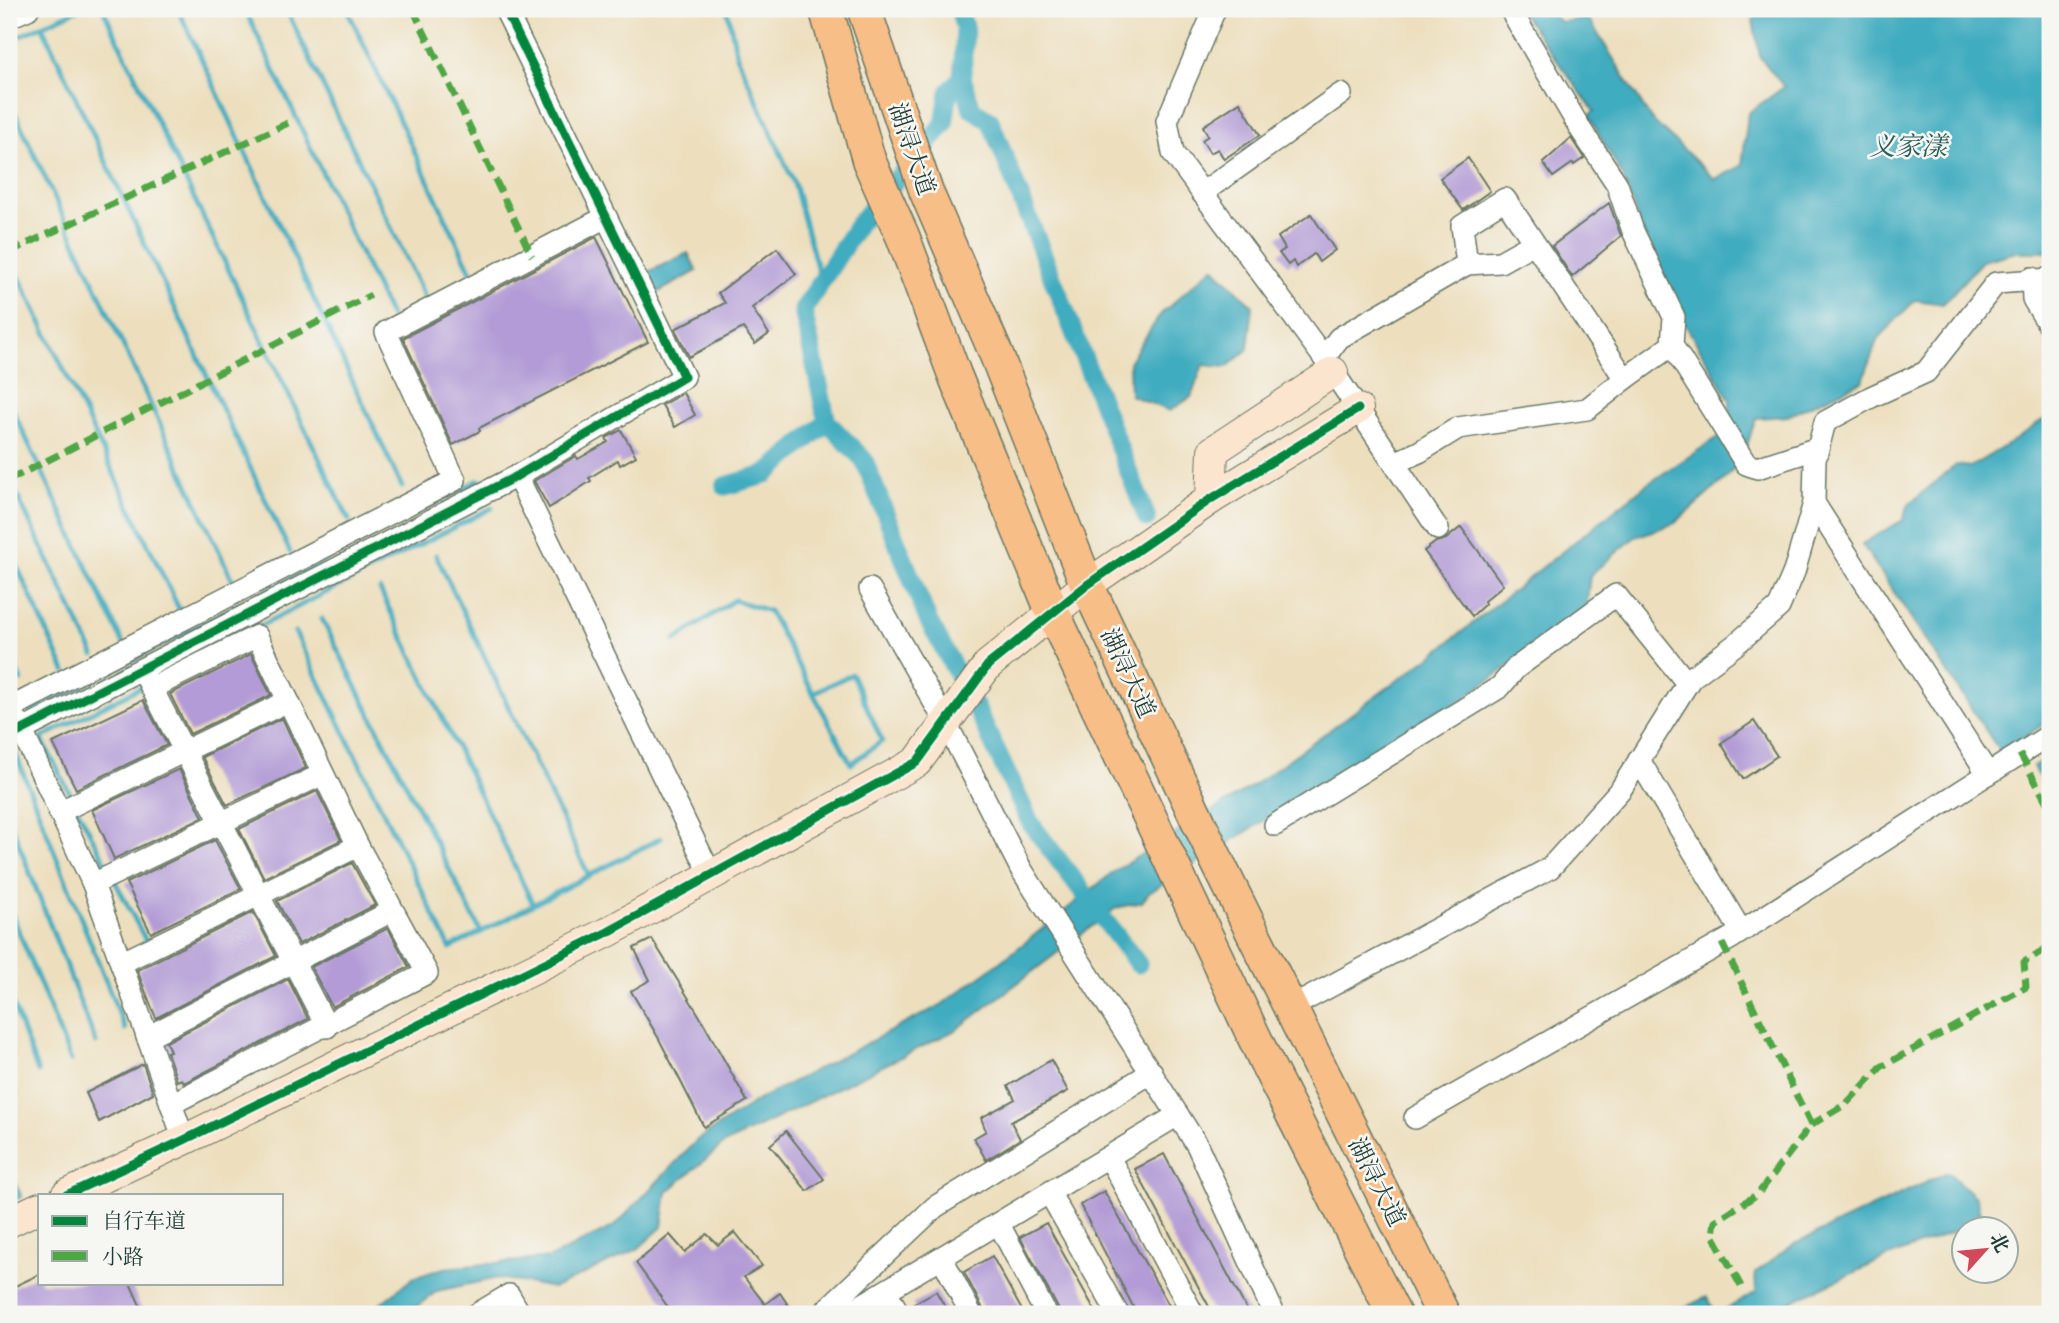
<svg xmlns="http://www.w3.org/2000/svg" width="2059" height="1323" viewBox="0 0 2059 1323" font-family="Cardo,'Noto Serif SC',serif">
<style>
.water{fill:#40acbf;stroke:#30747a;stroke-width:2}
.lines{fill:none;stroke-linecap:round;stroke-linejoin:round}
.stream{stroke:#40acbf;stroke-width:5}
.canal{stroke:#40acbf;stroke-width:19}
.building{fill:#b29bd6}
.street-casing{stroke:#677664;stroke-width:24}
.secondary-casing{stroke:#677664;stroke-width:32}
.primary-casing{stroke:#677664;stroke-width:36}
.street{stroke:#fff;stroke-width:21}
.secondary{stroke:#fce5cf;stroke-width:30}
.primary{stroke:#f7be88;stroke-width:33}
.quiet{stroke:#4fa644;stroke-width:7;stroke-dasharray:14 7;stroke-linecap:butt}
.cycleway-casing{stroke:#f6f6f2;stroke-width:13}
.cycleway{stroke:#00873e;stroke-width:9}
.labels{text-anchor:middle;stroke-width:5;stroke-linejoin:round;paint-order:stroke}
.street-label{font-size:24px;fill:#1f3d34;stroke:#f6f6f2}
.water-label{font-size:26px;font-style:italic;fill:#295e5e;stroke:#f6f6f2}
</style>
<rect width="100%" height="100%" fill="#f6f6f2"/>
<filter id="ink" filterUnits="userSpaceOnUse"><feTurbulence type="fractalNoise" baseFrequency=".0143" numOctaves="2"/><feDisplacementMap in="SourceGraphic" scale="14" xChannelSelector="R" yChannelSelector="G"/><feConvolveMatrix kernelMatrix="1 2 1 2 8 2 1 2 1" color-interpolation-filters="sRGB"/></filter>
<filter id="wash" filterUnits="userSpaceOnUse"><feTurbulence type="fractalNoise" baseFrequency=".00686" numOctaves="4" result="noise"/><feDisplacementMap in="SourceGraphic" scale="28" xChannelSelector="R" yChannelSelector="G"/><feGaussianBlur stdDeviation="1.57" result="paint"/><feColorMatrix in="noise" values="0 0 0 0 0 0 0 0 0 0 0 0 0 0 0 0 0 1.4 0 .05"/><feComposite in="paint" operator="in"/></filter>
<g filter="url(#wash)">
<rect width="100%" height="100%" fill="#eddfbe"/>
<g class="water">
<path d="M1519 9H1548L1560 22 1588 18 1651 119 1715 179 1742 166 1748 113 1784 87 1760 57 1753 20 1768 9H2050V252H2016L1982 261 1943 304 1915 300 1877 340 1863 381 1788 416 1756 418 1743 458 1724 480 1675 523 1635 537 1590 575 1586 612 1444 712 1438 711 1149 893 1142 902 1116 908 956 1030 724 1144 667 1192 662 1227 638 1249 554 1288 498 1278 437 1291 407 1314H383L376 1307 413 1278 444 1268 550 1258 615 1226 697 1140 763 1097 941 1005 1008 956 1116 870 1251 787 1434 654 1646 485 1729 430 1730 400 1679 314 1648 249 1623 177 1589 116 1594 111Z"/>
<path d="M688 253 697 271 657 293 646 273Z"/>
<path d="M1213 267 1253 306 1248 349 1227 367 1203 365 1191 397 1170 411 1130 395 1129 362 1161 314Z"/>
<path d="M2050 415V720L2001 753 1862 544 1903 520 1909 504 1956 465 1970 467 2015 440Z"/>
<path d="M2050 755V797L2033 766Z"/>
<path d="M9 1170 22 1197 9 1202Z"/>
<path d="M1948 1172 1976 1198 1982 1221 1886 1258 1764 1314H1718L1756 1292 1755 1273 1794 1244Z"/>
<path d="M1707 1297 1717 1314H1622L1631 1310 1685 1307Z"/>
</g>
<g class="lines">
<g class="stream">
<path d="M103 9 349 520"/>
<path d="M178 9 402 487"/>
<path d="M245 9 390 316"/>
<path d="M286 9 426 300"/>
<path d="M347 9 473 276"/>
<path d="M727 9 737 56 794 183 821 282"/>
<path d="M42 26 290 552"/>
<path d="M9 41 79 9"/>
<path d="M9 100 232 579"/>
<path d="M9 256 181 613"/>
<path d="M9 402 123 643"/>
<path d="M9 479 94 655"/>
<path d="M9 549 65 671"/>
<path d="M436 555 589 876"/>
<path d="M380 590 533 904"/>
<path d="M322 619 481 932"/>
<path d="M254 629 492 508"/>
<path d="M295 632 450 948 661 838"/>
<path d="M675 640 734 600 769 611 851 764 882 741 852 674 813 693"/>
<path d="M9 649 21 681"/>
<path d="M32 712 479 480"/>
<path d="M10 740 125 1029"/>
<path d="M73 799 41 738 145 685"/>
<path d="M77 808 110 871"/>
<path d="M9 819 96 1043"/>
<path d="M114 879 148 945"/>
<path d="M9 907 71 1061"/>
<path d="M9 994 38 1072"/>
<path d="M9 1080 14 1093"/>
</g>
<g class="canal">
<path d="M962 77 972 109 990 120 1147 518"/>
<path d="M827 422 864 460 928 620 976 708 1031 824 1138 964"/>
<path d="M725 486 765 475 827 422 803 310 859 223 944 124 949 92 962 77 965 29 959 9"/>
</g>
</g>
<g id="blocks">
<g class="building">
<path d="M1240 102 1260 135 1224 159 1218 149 1210 153 1202 140 1208 136 1203 126Z"/>
<path d="M1571 138 1584 158 1574 165 1573 163 1553 177 1543 163Z"/>
<path d="M1468 158 1490 191 1463 210 1440 178Z"/>
<path d="M1609 203 1621 236 1572 277 1552 246Z"/>
<path d="M1311 214 1335 250 1319 262 1314 254 1296 267 1293 261 1288 265 1279 253 1285 249 1278 237Z"/>
<path d="M596 237 648 342 479 428 480 431 453 445 403 338Z"/>
<path d="M777 248 796 274 752 308 769 334 755 344 743 328 689 357 675 329 725 303 718 293Z"/>
<path d="M683 393 695 415 675 427 662 405Z"/>
<path d="M621 430 636 456 620 465 618 460 589 478 591 481 549 508 534 481 576 456 578 459 608 442 606 438Z"/>
<path d="M1461 527 1503 585 1484 601 1485 604 1472 616 1424 551 1436 542 1446 539Z"/>
<path d="M251 654 271 695 190 734 170 694Z"/>
<path d="M143 700 167 745 76 789 53 743Z"/>
<path d="M282 718 306 768 227 805 202 757Z"/>
<path d="M1754 721 1777 756 1743 779 1721 743Z"/>
<path d="M179 769 203 817 114 859 92 810Z"/>
<path d="M317 791 341 840 264 878 239 829Z"/>
<path d="M215 840 241 889 151 933 126 883Z"/>
<path d="M352 863 375 905 299 944 277 901Z"/>
<path d="M253 912 276 956 156 1018 137 970Z"/>
<path d="M388 928 409 967 332 1007 311 967Z"/>
<path d="M652 939 699 1015 747 1101 704 1127 659 1039 631 991 650 980 634 948Z"/>
<path d="M288 979 308 1019 184 1083 182 1079 177 1081 167 1052 170 1051 166 1042Z"/>
<path d="M1051 1060 1068 1091 1011 1122 1020 1139 986 1160 974 1138 986 1131 981 1118 1015 1099 1008 1086Z"/>
<path d="M143 1064 153 1093 99 1122 86 1093Z"/>
<path d="M786 1131 824 1179 807 1191 770 1145Z"/>
<path d="M1164 1154 1249 1314H1213L1135 1169Z"/>
<path d="M1104 1191 1174 1314H1137L1080 1205Z"/>
<path d="M1046 1223 1097 1314H1061L1020 1237Z"/>
<path d="M735 1232 762 1266 744 1277 765 1304 780 1293 794 1314H673L636 1263 670 1235 685 1252 707 1234 718 1245Z"/>
<path d="M992 1256 1024 1314H986L983 1309 964 1272Z"/>
<path d="M40 1274V1283H130L144 1314H9V1289Z"/>
<path d="M936 1291 949 1314H918L913 1304Z"/>
</g>
</g>
</g>
<g filter="url(#ink)">
<use href="#blocks" fill-opacity="0" stroke="#677664" stroke-width="2"/>
<g class="lines">
<defs>
<g id="street">
<path d="M1215 9 1167 121 1173 153 1324 358 1438 529"/>
<path d="M1510 9 1581 130 1617 184 1633 231 1674 317 1672 345"/>
<path d="M9 17 28 9"/>
<path d="M1202 193 1341 94"/>
<path d="M1467 264 1500 262 1534 243"/>
<path d="M2032 278 2033 299 2050 327"/>
<path d="M1324 358 1339 338 1467 264 1462 226 1505 199 1625 379 1587 409 1458 428 1419 452 1394 463"/>
<path d="M1625 379 1672 345 1746 464 1757 468 1818 448"/>
<path d="M517 476 711 875"/>
<path d="M1814 503 1988 774 2050 735"/>
<path d="M870 589 946 723 1021 869 1197 1145 1274 1314"/>
<path d="M146 677 327 1027"/>
<path d="M152 688 257 636 358 846 427 973 171 1104"/>
<path d="M12 707 455 480 386 332 606 217"/>
<path d="M17 720 93 884 184 1140"/>
<path d="M9 737 517 476 684 377 505 9"/>
<path d="M1639 760 1741 931"/>
<path d="M59 812 288 701"/>
<path d="M1275 825 1500 687 1516 668 1616 595 1687 683"/>
<path d="M93 884 323 774"/>
<path d="M121 963 358 846"/>
<path d="M1290 1008 1550 868 1621 789 1691 678 1735 645 1779 607 1794 572 1814 503 1815 460 1825 422 1871 397 1926 372 1996 283 2050 279"/>
<path d="M147 1037 392 911"/>
<path d="M1415 1118 1733 937 1988 774"/>
<path d="M1109 1157 1193 1314"/>
<path d="M1050 1194 1118 1314"/>
<path d="M999 1224 1046 1314"/>
<path d="M942 1258 971 1314"/>
<path d="M886 1291 899 1314"/>
<path d="M477 1314 509 1295 520 1314"/>
<path d="M829 1314 828 1308 935 1207 1152 1072"/>
<path d="M847 1314 1178 1115"/>
</g>
<g id="secondary">
<path d="M1211 499 1213 451 1333 372"/>
<path d="M66 1195 184 1140 608 932 917 762 988 665 1087 585 1211 499 1358 409"/>
<path d="M9 1222 40 1207"/>
</g>
<g id="primary">
<path d="M826 9 869 161 903 237 955 376 1053 613 1267 1064 1394 1314"/>
<path d="M864 9 926 191 994 349 1087 585 1219 865 1443 1314"/>
</g>
</defs>
<use href="#street" class="street-casing"/>
<use href="#secondary" class="secondary-casing"/>
<use href="#primary" class="primary-casing"/>
<use href="#street" class="street"/>
<use href="#secondary" class="secondary"/>
<use href="#primary" class="primary"/>
<g class="quiet">
<path d="M413 9 532 256"/>
<path d="M9 252 288 123"/>
<path d="M9 480 371 295"/>
<path d="M2020 754 2050 808"/>
<path d="M1722 943 1811 1125 1758 1194 1715 1221 1713 1235 1743 1290"/>
<path d="M1811 1125 1846 1104 1881 1067 2026 987 2024 962 2050 946"/>
</g>
<defs>
<g id="cycleway">
<path d="M9 737 517 476 684 377 505 9"/>
<path d="M66 1195 184 1140 608 932 917 762 988 665 1087 585 1211 499 1358 409"/>
</g>
</defs>
<use href="#cycleway" class="cycleway-casing"/>
<use href="#cycleway" class="cycleway"/>
</g>
</g>
<g class="labels">
<g class="street-label">
<text transform="translate(912 149) rotate(71)" y="8">湖浔大道</text>
<text transform="translate(1128 673) rotate(65)" y="8">湖浔大道</text>
<text transform="translate(1377 1182) rotate(63)" y="8">湖浔大道</text>
</g>
<g class="water-label">
<text x="1908" y="155">义家漾</text>
</g>
</g>
<rect width="2059" height="1323" fill="none" stroke="#f6f6f2" stroke-width="35"/>
<rect x="38" y="1194" width="245" height="91" fill="#f6f6f2" stroke="#a0aca6" stroke-width="2"/>
<rect x="52" y="1216" width="35" height="10" fill="#00873e" stroke="#a0aca6" stroke-width="2"/>
<text x="102" y="1228" font-size="21" fill="#1f3d34">自行车道</text>
<rect x="52" y="1251" width="35" height="10" fill="#4fa644" stroke="#a0aca6" stroke-width="2"/>
<text x="102" y="1264" font-size="21" fill="#1f3d34">小路</text>
<g transform="translate(1985 1250) rotate(63)"><circle r="33" fill="#f6f6f2" stroke="#a0aca6" stroke-width="2"/>
<path d="M0-5L12 26L0 18L-12 26Z" fill="#d1495b"/>
<text y="-10" font-size="19" font-weight="bold" text-anchor="middle" fill="#1f3d34">北</text>
</g>
</svg>
